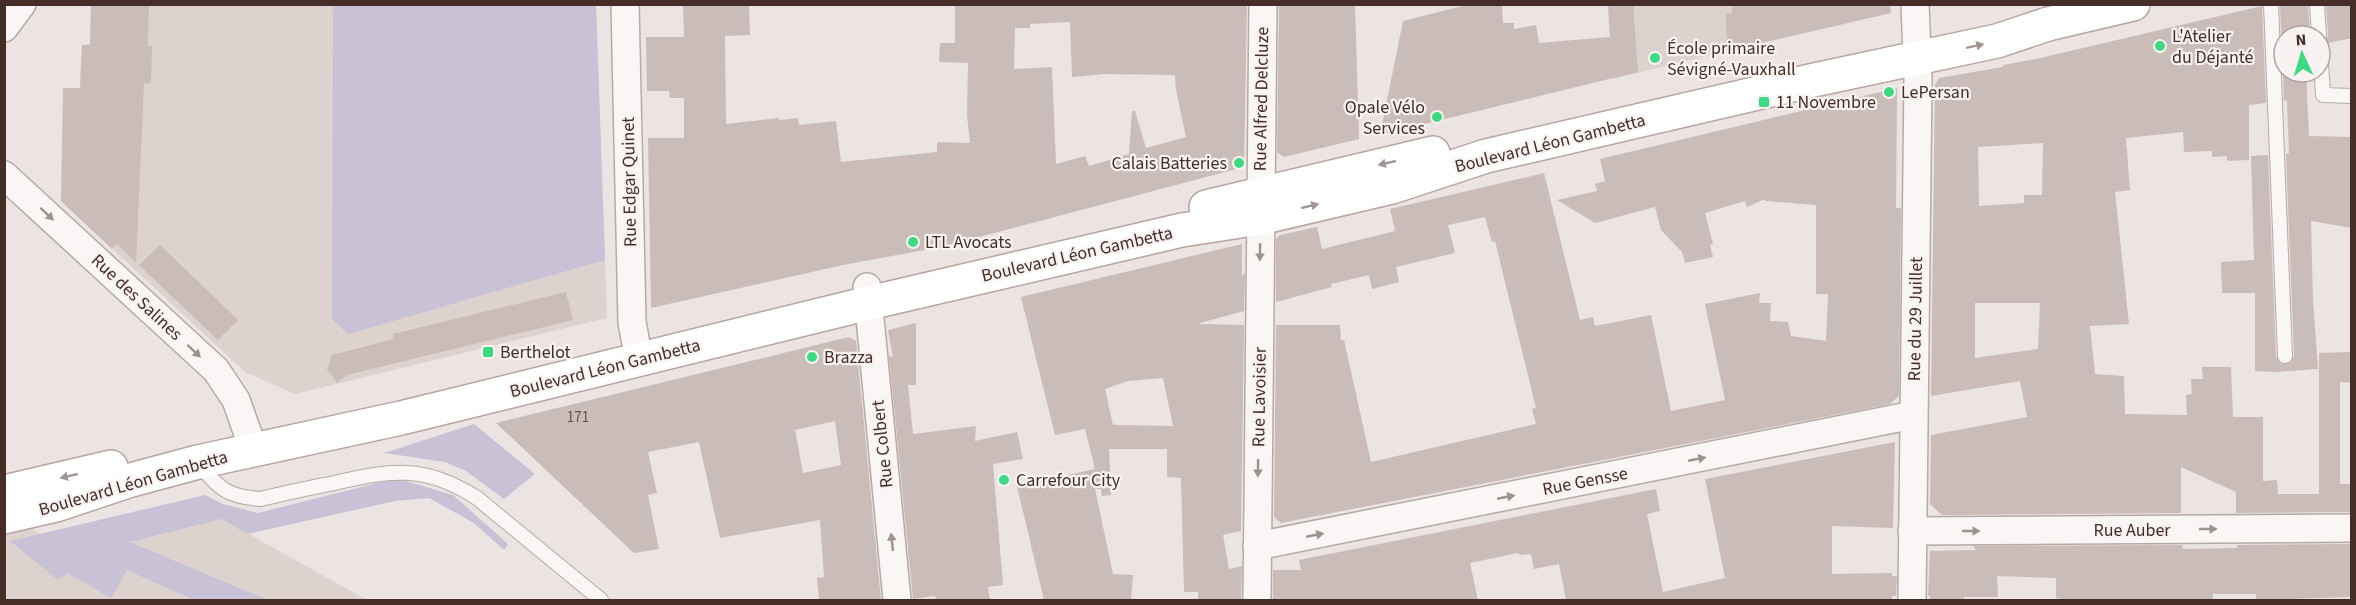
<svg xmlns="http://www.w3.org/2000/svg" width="2356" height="605" viewBox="0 0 2356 605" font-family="'Source Sans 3',sans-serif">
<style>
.built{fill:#ded2cf}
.green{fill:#c9c2d6}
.building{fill:#cabcb8;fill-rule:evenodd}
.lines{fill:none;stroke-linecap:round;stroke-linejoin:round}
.lane-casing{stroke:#b6aaa6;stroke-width:16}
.street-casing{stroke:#b6aaa6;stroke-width:30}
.primary-casing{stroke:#b8a4a0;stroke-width:36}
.lane{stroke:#f9f6f5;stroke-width:14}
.street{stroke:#f9f6f5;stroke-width:27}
.primary{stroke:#fff;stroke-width:33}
.oneway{fill:#a29694}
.oneway2{fill:#9f928e}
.poi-dot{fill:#3cdb81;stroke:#f8f3f2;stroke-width:2}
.labels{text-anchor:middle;stroke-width:4.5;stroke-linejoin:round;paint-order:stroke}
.number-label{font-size:15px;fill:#66524c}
.poi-label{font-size:18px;fill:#452e28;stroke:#f8f3f2;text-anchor:start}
.street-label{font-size:18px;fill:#452e28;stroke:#f8f3f2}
</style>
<rect width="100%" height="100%" fill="#ebe4e2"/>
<g class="built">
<path d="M91 5H596L607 318 295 394 245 372 61 201 85 88 80 82 82 45 90 44Z"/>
<path d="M1608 5H1776L1784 37 1613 79Z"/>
<path d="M4 510 44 536 222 519 367 600H5Z"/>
</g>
<g class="green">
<path d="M333 5H596L605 260 348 334 332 319Z"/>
<path d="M474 424 535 474 504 499 466 471 445 462 384 453Z"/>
<path d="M389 480H403L453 495 508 544 504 550 474 523 429 498 395 501 247 534 222 519 130 542 268 600H194L127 570 111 598 67 573 58 580 10 541 205 495 223 504 258 513Z"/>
</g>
<g class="building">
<path d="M91 4H149L148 46H152L151 83 144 84 136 263 117 244 112 249 61 201 63 88H80L82 45H90Z"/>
<path d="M683 4H749L750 35 725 36 726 124 779 118V120L798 118 799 125 836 121 841 162 937 152V142L970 143 967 115 968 63 939 62 940 43H955V4H1247L1244 167 941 247 843 265 651 308 648 138H684V98H670L669 91H647L646 37H684ZM1070 22 1072 77 1105 74 1175 75 1176 90 1186 137 1146 148 1135 111H1132L1129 154 1089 166 1085 156 1056 164 1052 67 1014 69 1015 28H1030V24Z"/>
<path d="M1279 4H1355L1359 139 1284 157 1277 152Z"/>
<path d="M1470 4H1502L1503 23H1514V29L1536 25 1539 43 1610 37 1608 4H1633L1638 72 1380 135 1403 21Z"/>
<path d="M1732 4H1890L1891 13 1727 51 1726 14 1732 13Z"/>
<path d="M2280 4H2308L2310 36H2284V72H2306L2309 136 2352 137V228L2311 221 2313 300 2318 369 2275 372 2255 371V293H2222L2221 262 2254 260 2251 156 2268 155 2276 356 2281 364 2290 363 2294 356 2286 154 2289 153 2287 100 2284 101Z"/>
<path d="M2326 4H2352V38L2328 43 2326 41 2328 35Z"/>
<path d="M2262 6 2266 103 2249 105V160L2227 161V156L2212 157V151L2184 152 2183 132 2126 138 2130 190 2115 192 2129 324 2090 326 2095 374 2124 376 2125 414 2187 415 2186 395 2192 394 2191 379H2203L2202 367H2231L2233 417H2263V481L2277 480 2278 494H2319V353L2352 352V383L2340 382V484H2352V512L2236 513V492L2181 467V513L1942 515 1930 504 1931 435 2027 417 2020 381 1931 396 1935 85 1939 78 2003 67V65L2036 59ZM2043 143 2042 195H2024V203L1979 206 1978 147ZM1975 303H2040L2038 349 1975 358Z"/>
<path d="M1897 88 1896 208H1901L1899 396 1890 404 1281 523 1274 517 1276 325H1340L1341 340H1344L1371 462 1536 424 1532 409 1536 408 1495 241 1492 242 1485 217 1448 225 1455 253 1396 267 1399 282 1372 289 1369 275 1331 284 1332 287 1276 302V239L1280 235 1317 227 1322 249 1395 231 1390 209 1544 173 1580 320 1593 317 1595 326 1651 315 1671 411 1725 400 1705 304 1760 293 1759 303H1771L1770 321 1788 322 1791 336 1826 341 1828 294H1816V205L1765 201V199L1747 207 1745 201 1705 213 1713 244 1710 245 1713 257 1685 263 1682 252 1661 230 1655 207 1595 223 1557 200 1597 191 1595 184 1605 181 1600 159Z"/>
<path d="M1242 244V276L1245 273 1244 311 1200 323V324L1244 325 1241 531 1223 535 1229 569 1242 566 1241 600H1198V592H1184L1181 478 1167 477V449H1109L1111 495 1102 496 1101 489H1095L1113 574 1133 575 1131 600H1044L1017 486 1095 469 1085 429 1055 435 1021 297ZM1163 378 1173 426 1113 425 1105 389 1128 381Z"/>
<path d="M160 245 238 320 218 340 139 265Z"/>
<path d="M566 292 573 320 347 375 337 383 327 369 332 355 394 339 393 334Z"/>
<path d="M916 323V385H908L913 434 976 426 975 441 1017 432 1023 459 993 464 1003 585 988 587 990 600H936L935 596 913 599 889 356 893 357 888 330Z"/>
<path d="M849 337 856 341 881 600H819L817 578 824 577 820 520 720 538 699 442 648 452 657 493 648 495 659 549 634 553 496 423ZM835 421 841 465 803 473 795 430Z"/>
<path d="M1895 442 1893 528 1832 526V574L1892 573V576H1897L1896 596H1892V600H1566L1559 564 1534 569 1531 554 1520 555 1517 553 1470 563 1478 600H1273V570H1301L1299 560 1656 489 1660 511 1647 514 1663 592 1725 578 1705 479Z"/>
<path d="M2352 544V597L2256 600V594H2213V600H2063V599L2056 598V578L1997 576 1998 597H1964V600H1930V596H1928L1930 551 1976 550 1973 546 2182 545 2183 549 2237 548V545Z"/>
</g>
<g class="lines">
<defs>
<g id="lane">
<path d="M2271 4 2285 356"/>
<path d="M2317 4 2319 36"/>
<path d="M2320 47 2323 95 2352 96"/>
<path d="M199 464C219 489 228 497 261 499 285 493 310 488 334 483 391 470 424 464 477 498L601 600"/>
</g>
<g id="street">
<path d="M625 4 632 322 639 360"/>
<path d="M4 28 22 4"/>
<path d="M4 175 216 370 236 400 248 434"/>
<path d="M867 287 897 600"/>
<path d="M1912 531 2352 528"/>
<path d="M1257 546 1913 415"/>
<path d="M1257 600 1263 4"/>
<path d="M1912 600 1918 79 1915 4"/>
</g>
<g id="primary">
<path d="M1206 207 1433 153"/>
<path d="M4 492 111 467"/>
<path d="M4 517 56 505 131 480 198 462 401 418 869 303 1182 230 1260 218 1392 187 1486 156 1814 80 1997 41 2048 24 2133 4"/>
</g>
</defs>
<use href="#lane" class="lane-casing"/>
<use href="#street" class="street-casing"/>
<use href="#primary" class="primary-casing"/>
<use href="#lane" class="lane"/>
<use href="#street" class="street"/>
<use href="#primary" class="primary"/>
</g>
<defs><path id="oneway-solid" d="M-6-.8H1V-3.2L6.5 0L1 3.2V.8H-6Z" transform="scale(1.5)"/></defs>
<g class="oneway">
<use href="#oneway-solid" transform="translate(1975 46) rotate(-12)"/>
<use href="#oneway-solid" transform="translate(1387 163) rotate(167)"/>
<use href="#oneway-solid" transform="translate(1310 206) rotate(-13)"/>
<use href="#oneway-solid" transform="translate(69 476) rotate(167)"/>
</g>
<g class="oneway2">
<use href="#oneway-solid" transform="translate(47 214) rotate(43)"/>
<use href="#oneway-solid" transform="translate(1260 252) rotate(91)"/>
<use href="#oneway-solid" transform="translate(194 351) rotate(43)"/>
<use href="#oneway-solid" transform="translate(1697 459) rotate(-11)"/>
<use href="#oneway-solid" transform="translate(1258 468) rotate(91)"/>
<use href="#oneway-solid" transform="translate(1506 497) rotate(-11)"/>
<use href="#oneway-solid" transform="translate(2208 529)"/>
<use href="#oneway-solid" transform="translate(1971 531)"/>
<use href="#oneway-solid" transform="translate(1315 535) rotate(-11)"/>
<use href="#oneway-solid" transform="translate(892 542) rotate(-96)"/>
</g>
<g class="poi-dot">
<circle cx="2160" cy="46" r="6"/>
<circle cx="1655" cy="58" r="6"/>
<circle cx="1889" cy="92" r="6"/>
<rect x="1758" y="96" width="12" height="12" rx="3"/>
<circle cx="1437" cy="117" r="6"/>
<circle cx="1239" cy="163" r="6"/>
<circle cx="913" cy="242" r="6"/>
<rect x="482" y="346" width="12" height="12" rx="3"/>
<circle cx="812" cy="357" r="6"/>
<circle cx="1004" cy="480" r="6"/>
</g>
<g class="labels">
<g class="number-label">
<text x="578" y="422">171</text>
</g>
<g class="poi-label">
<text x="2172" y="42">L'Atelier<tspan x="2172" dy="21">du Déjanté</tspan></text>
<text x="1667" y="54">École primaire<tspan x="1667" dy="21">Sévigné-Vauxhall</tspan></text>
<text x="1901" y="98">LePersan</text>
<text x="1776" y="108">11 Novembre</text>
<text x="1425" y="113" text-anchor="end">Opale Vélo<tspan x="1425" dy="21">Services</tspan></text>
<text x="1227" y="169" text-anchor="end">Calais Batteries</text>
<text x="925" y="248">LTL Avocats</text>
<text x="500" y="358">Berthelot</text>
<text x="824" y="363">Brazza</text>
<text x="1016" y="486">Carrefour City</text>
</g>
<g class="street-label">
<text transform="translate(1261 99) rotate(-89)" y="6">Rue Alfred Delcluze</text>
<text transform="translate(1550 143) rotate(-14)" y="6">Boulevard Léon Gambetta</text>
<text transform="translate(629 182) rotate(-91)" y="6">Rue Edgar Quinet</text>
<text transform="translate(1077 254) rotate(-13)" y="6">Boulevard Léon Gambetta</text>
<text transform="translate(137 297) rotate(43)" y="6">Rue des Salines</text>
<text transform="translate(1915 319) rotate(-89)" y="6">Rue du 29 Juillet</text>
<text transform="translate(605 368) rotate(-14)" y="6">Boulevard Léon Gambetta</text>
<text transform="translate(1259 397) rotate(-89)" y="6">Rue Lavoisier</text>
<text transform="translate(882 444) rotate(-96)" y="6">Rue Colbert</text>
<text transform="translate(1585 481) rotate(-11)" y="6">Rue Gensse</text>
<text transform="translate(133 483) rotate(-16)" y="6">Boulevard Léon Gambetta</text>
<text x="2132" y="536">Rue Auber</text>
</g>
</g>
<rect width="2356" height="605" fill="none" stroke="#452e28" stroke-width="12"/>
<g transform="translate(2302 54) rotate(356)"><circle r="28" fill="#f8f3f2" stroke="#b0a4a1" stroke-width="1.5"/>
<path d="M0-4.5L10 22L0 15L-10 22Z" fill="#3cdb81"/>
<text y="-9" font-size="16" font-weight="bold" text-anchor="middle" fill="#452e28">N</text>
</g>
</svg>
